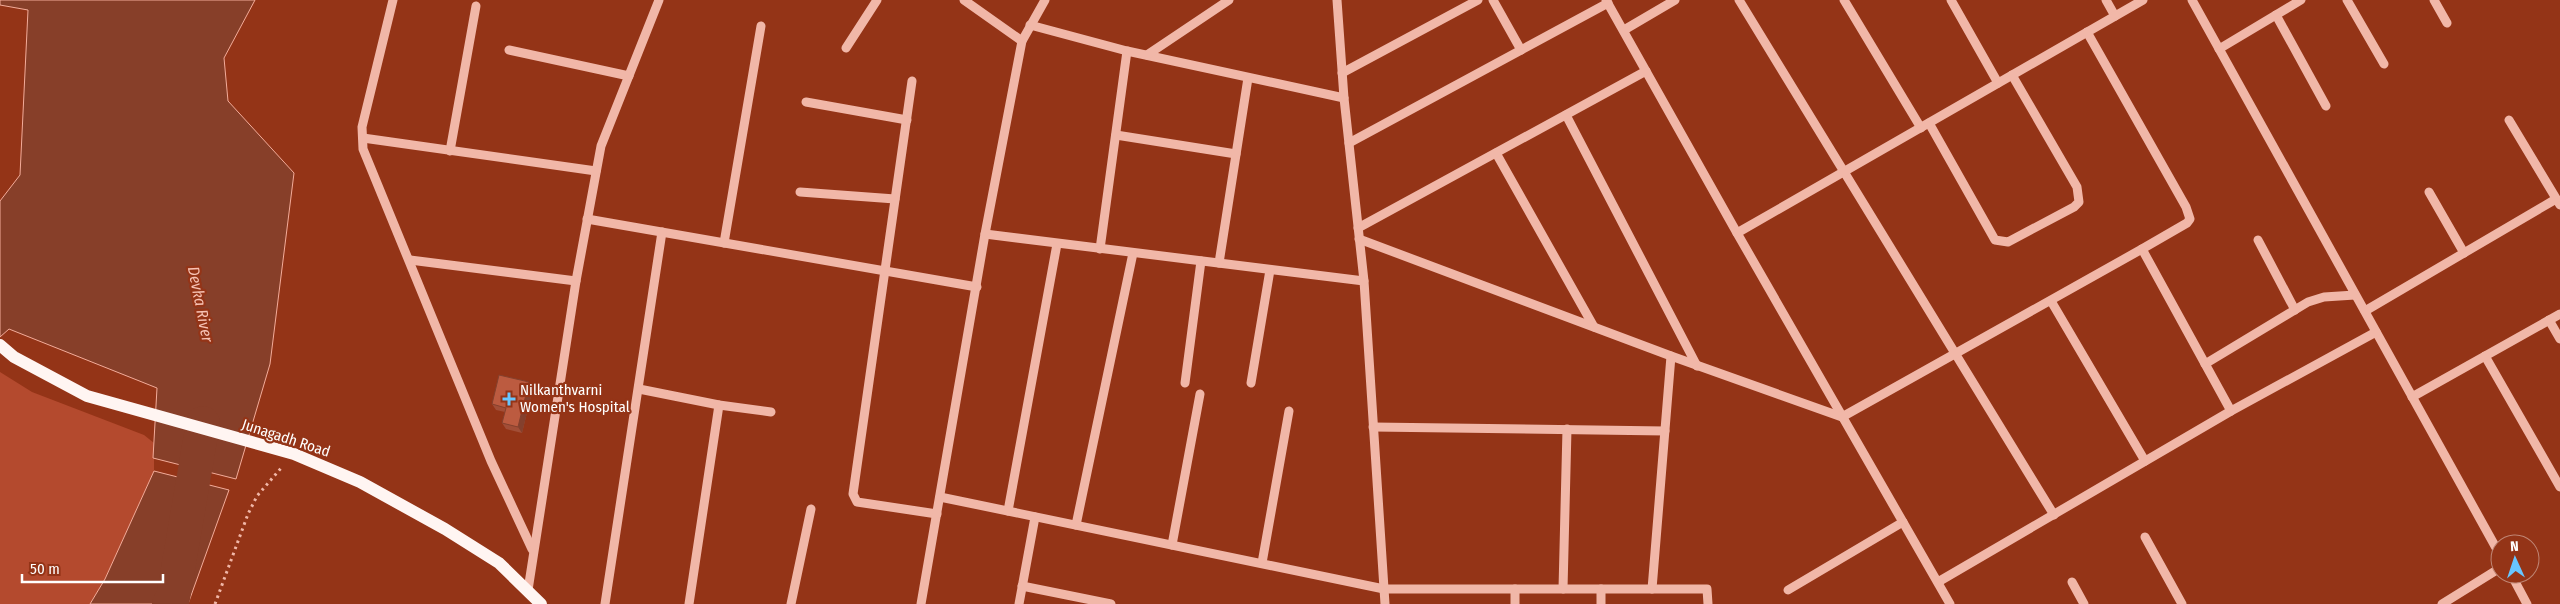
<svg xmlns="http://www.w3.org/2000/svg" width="2560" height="604" viewBox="0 0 2560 604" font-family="'Fira Sans Condensed',sans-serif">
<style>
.green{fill:#b44a2e}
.water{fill:#873f29;stroke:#f3ac9a}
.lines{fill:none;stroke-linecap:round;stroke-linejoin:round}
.river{stroke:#873f29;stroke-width:34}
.path{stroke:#f1b7a8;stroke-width:3;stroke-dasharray:2.5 4;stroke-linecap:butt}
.minor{stroke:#f1b7a8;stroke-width:9}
.major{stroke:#fff5f2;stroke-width:12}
.wall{fill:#a24e37}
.shaded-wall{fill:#84402d}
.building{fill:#bc5b40;stroke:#84402d}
.poi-dot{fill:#68c6ff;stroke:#943417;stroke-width:2}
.labels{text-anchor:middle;stroke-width:4.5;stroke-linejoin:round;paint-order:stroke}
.poi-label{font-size:15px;fill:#fff;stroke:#943417;text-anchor:start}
.street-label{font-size:15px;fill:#fff;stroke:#943417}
.water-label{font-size:16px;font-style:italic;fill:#f7c2b4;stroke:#943417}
</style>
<rect width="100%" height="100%" fill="#943417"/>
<path class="green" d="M0 372 32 392 144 435 154 443V471L105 579 90 604H0Z"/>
<g class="water">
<path d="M0 0H255L224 58 228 101 294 173 270 364 236 479 153 458 157 388 9 329 0 337V201L20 175 28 10 0 5Z"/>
<path d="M154 471 229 490 188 604H90L105 579Z"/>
</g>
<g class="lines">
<path class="river" d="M169 604 173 598 203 423"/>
<path class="path" d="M215 604 248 514 257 496 282 467"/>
<g class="minor">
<path d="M393 0 362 127 363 149 491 461 532 549"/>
<path d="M964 0 1022 41"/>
<path d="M1337 0 1344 98 1364 281 1385 604"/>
<path d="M1493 0 1521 50"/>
<path d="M1606 0 1737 233 1950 604"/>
<path d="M1739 0 2054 515"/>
<path d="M1844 0 1921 128"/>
<path d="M1951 0 1998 83"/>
<path d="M2106 0 2115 16"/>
<path d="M2192 0 2500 555"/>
<path d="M2347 0 2384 64"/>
<path d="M2434 0 2447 23"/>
<path d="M2276 15 2326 106"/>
<path d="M1030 25 1127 51 1344 98"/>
<path d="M1624 30 1675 0"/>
<path d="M846 48 877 0"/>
<path d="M2219 49 2301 0"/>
<path d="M509 50 629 76"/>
<path d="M1147 55 1229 0"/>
<path d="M1342 73 1478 0"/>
<path d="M912 81 853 494 857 502 937 514"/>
<path d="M806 102 907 120"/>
<path d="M1566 115 1697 366"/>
<path d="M2509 120 2560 205"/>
<path d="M1929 123 1995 240 2008 242 2074 207 2079 202 2077 187 2012 75"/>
<path d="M1116 135 1236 154"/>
<path d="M363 138 596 171"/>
<path d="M1349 143 1608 3"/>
<path d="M450 151 476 6"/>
<path d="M1496 153 1594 327"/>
<path d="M800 192 895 199"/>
<path d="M2429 192 2464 253"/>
<path d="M587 219 977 287"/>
<path d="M1358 228 1646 71"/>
<path d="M1737 233 2143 0"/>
<path d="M985 234 1364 281"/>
<path d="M1359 239 1671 356 1842 417 2142 249 2187 223 2190 219 2186 207 2087 32"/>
<path d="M2258 240 2295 310"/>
<path d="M724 243 761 26"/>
<path d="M1100 249 1127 51"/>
<path d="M2142 249 2231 411"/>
<path d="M410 260 576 281"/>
<path d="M1219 263 1248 78"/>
<path d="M2051 301 2145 461"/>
<path d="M2365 311 2556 199"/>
<path d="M2549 320 2560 339"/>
<path d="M2485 356 2560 487"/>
<path d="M2205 364 2308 302 2324 297 2355 295"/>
<path d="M1185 383 1201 261"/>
<path d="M1251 383 1270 270"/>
<path d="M639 389 719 405 771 412"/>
<path d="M2412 397 2560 314"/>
<path d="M1373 427 1665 431"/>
<path d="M940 497 1384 589H1707L1708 604"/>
<path d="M1008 511 1057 244"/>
<path d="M1076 525 1133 253"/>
<path d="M2145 537 2182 604"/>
<path d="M1172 545 1200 394"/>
<path d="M1262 563 1289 411"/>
<path d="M2511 574 2527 604"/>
<path d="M1938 582 2231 411 2376 332"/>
<path d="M2072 582 2084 604"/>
<path d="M1022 586 1111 604"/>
<path d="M1563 589 1567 429"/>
<path d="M1601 589V604"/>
<path d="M1652 589 1671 356"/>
<path d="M528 590 576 281 601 146 659 0"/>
<path d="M1788 590 1903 522"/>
<path d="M605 604 662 232"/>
<path d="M689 604 719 405"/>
<path d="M791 604 811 509"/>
<path d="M921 604 985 234 1022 41 1045 0"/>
<path d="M1019 604 1035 517"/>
<path d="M1515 604V589"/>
<path d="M2442 604 2500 568"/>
</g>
<path class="major" d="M0 345 14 357 87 396 294 454 360 482 445 529 499 563 541 604"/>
</g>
<path class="wall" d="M533 388 522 433 506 429 502 423 505 412 496 410 492 404Z"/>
<path class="shaded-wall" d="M529 382 533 388 522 433 518 427Z"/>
<path class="building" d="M499 375 529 382 518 427 502 423 506 408 492 404Z"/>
<path class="poi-dot" d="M506.5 391.5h5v5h5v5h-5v5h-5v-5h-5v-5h5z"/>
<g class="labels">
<g class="poi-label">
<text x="520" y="395">Nilkanthvarni<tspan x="520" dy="17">Women's Hospital</tspan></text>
</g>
<g class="street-label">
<text transform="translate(286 438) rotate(18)" y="5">Junagadh Road</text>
</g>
<g class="water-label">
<text transform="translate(201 304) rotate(79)" y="6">Devka River</text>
</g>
</g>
<g transform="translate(2515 559) rotate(357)"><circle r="24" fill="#943417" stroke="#bf8574"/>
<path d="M0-4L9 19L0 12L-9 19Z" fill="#68c6ff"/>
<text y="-8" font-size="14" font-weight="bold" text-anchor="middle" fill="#ffffff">N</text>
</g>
<path d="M22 574v8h141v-8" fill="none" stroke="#ffffff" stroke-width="2.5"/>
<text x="30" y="574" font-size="15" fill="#ffffff" stroke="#943417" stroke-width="4" paint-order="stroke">50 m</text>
</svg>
